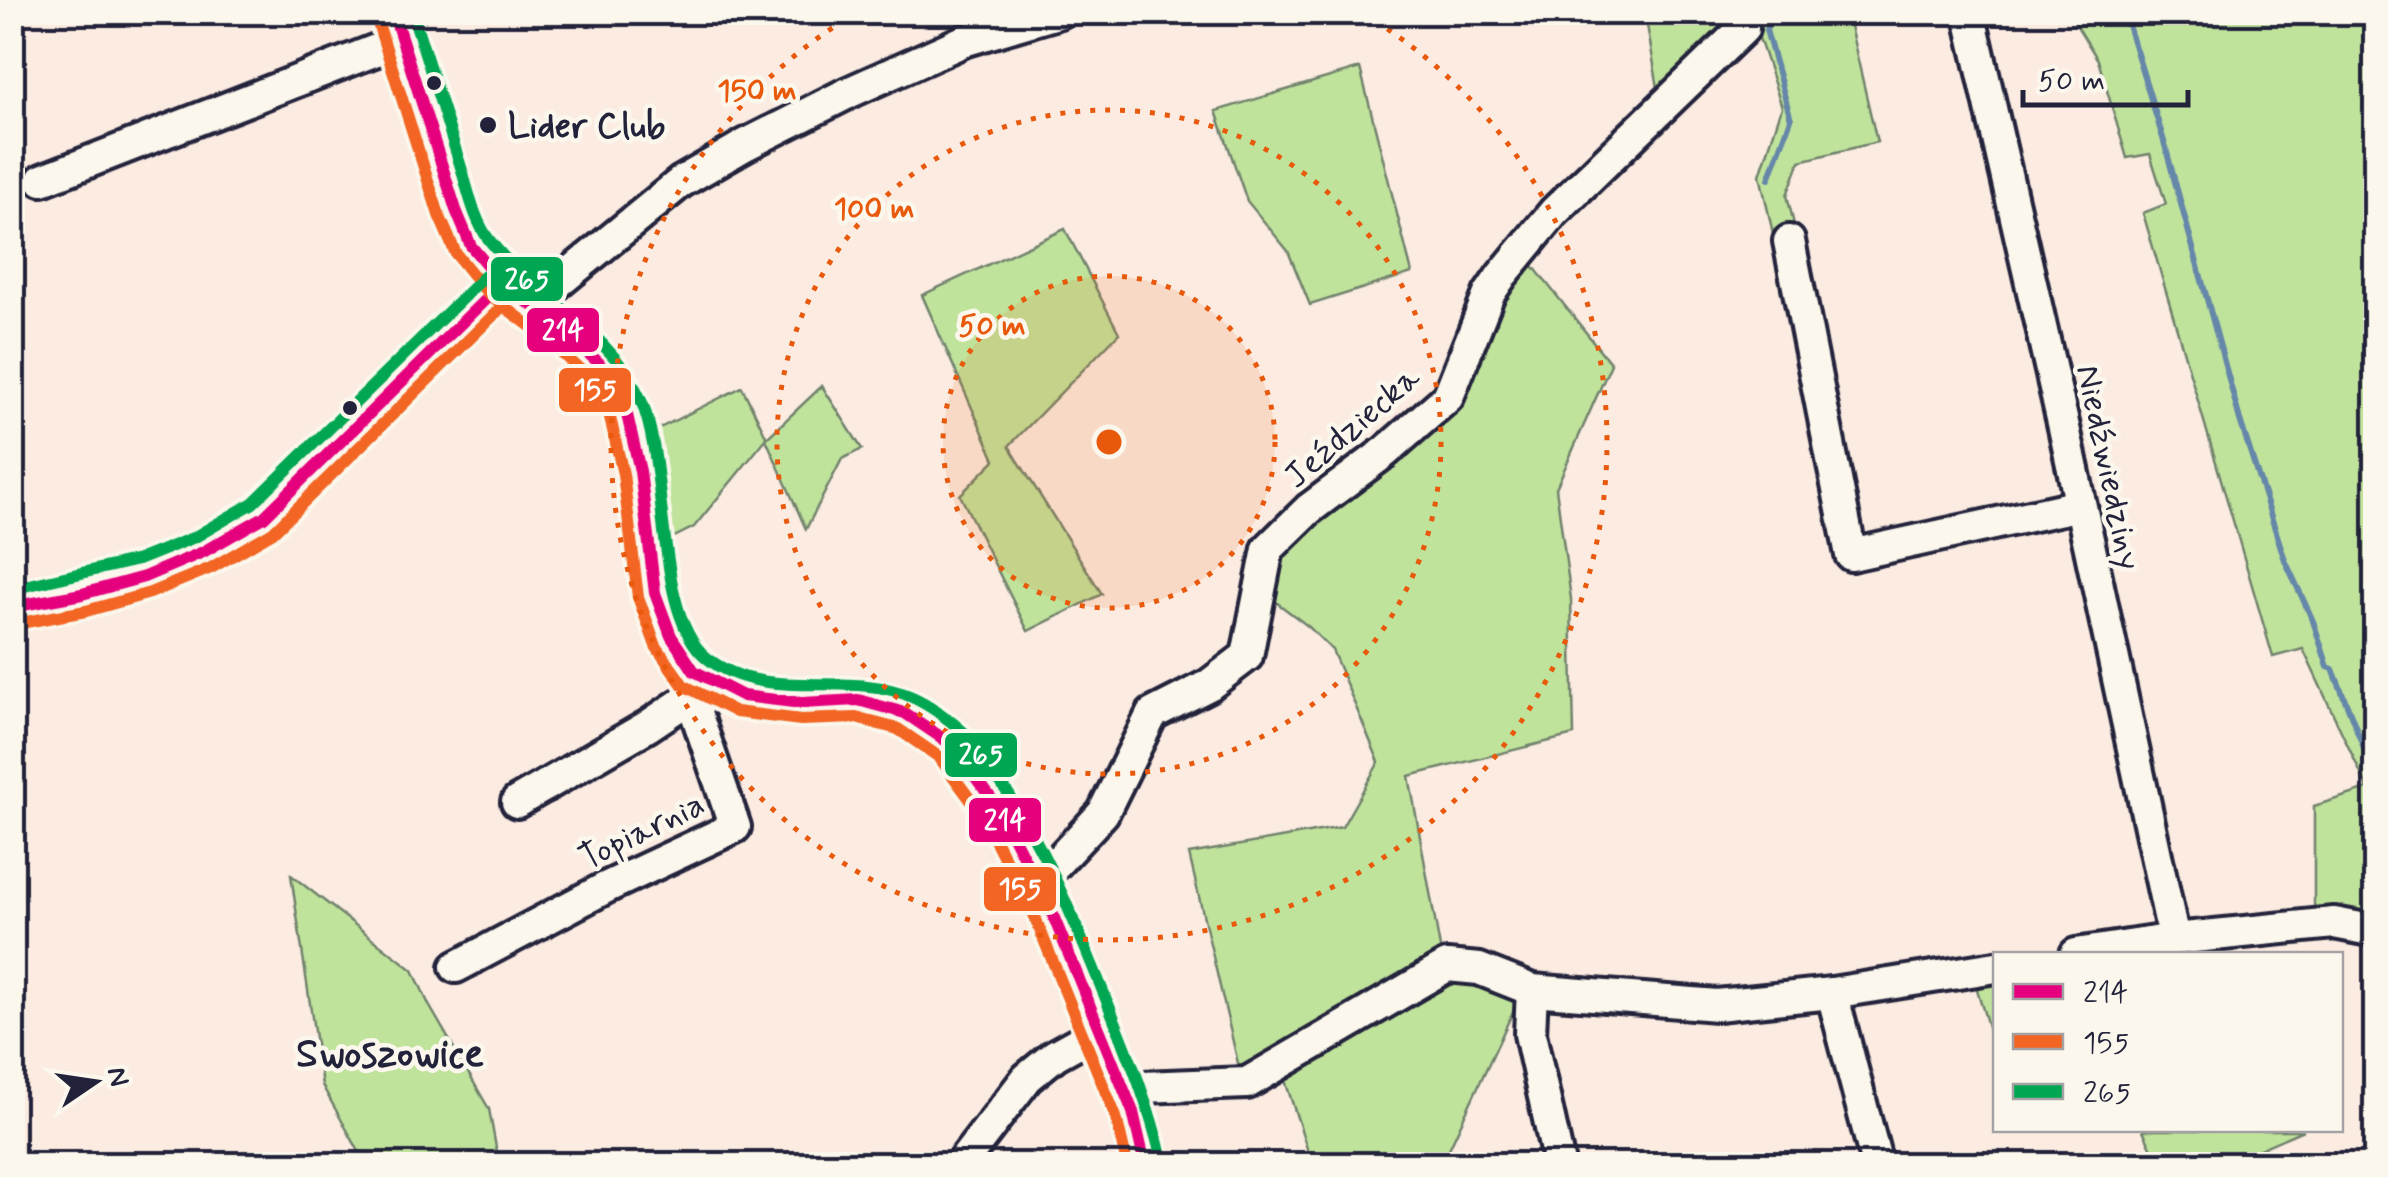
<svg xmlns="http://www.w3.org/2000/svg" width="2388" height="1177" viewBox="0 0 2388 1177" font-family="Mynerve,sans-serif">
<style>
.green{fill:#c0e39c;stroke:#71826c;stroke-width:2.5}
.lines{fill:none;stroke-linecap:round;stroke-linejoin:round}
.stream{stroke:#6587a9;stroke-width:6}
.minor-casing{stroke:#22223b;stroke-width:38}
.minor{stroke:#fbf7ec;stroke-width:30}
.bus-1-casing{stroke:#fbf7ec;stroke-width:20}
.bus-2-casing{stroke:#fbf7ec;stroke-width:20}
.bus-3-casing{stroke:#fbf7ec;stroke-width:20}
.bus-1{stroke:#e5007d;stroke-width:12}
.bus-2{stroke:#f26522;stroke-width:12}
.bus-3{stroke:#00a651;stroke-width:12}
.ring{fill:none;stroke:#e8590c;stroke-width:5;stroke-dasharray:5 10}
.bus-dot{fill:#22223b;stroke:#fbf7ec;stroke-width:4}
.labels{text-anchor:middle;stroke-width:9;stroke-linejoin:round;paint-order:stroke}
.poi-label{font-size:35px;font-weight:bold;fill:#22223b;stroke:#fbf7ec;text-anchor:start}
.street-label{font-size:35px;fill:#22223b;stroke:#fbf7ec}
.quarter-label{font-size:40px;font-weight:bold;fill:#22223b;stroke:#fbf7ec}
.centre{fill:#e8590c;stroke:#fbf7ec;stroke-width:5}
.ring-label{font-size:30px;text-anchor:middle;font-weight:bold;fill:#e8590c;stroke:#fbf7ec;stroke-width:9;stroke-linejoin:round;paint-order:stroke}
.line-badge{stroke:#fbf7ec;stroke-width:4}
.badge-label{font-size:28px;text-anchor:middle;font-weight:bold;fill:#fff}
</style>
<rect width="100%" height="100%" fill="#fbebe1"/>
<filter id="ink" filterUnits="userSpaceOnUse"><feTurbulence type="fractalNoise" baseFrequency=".01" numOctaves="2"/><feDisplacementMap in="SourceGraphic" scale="20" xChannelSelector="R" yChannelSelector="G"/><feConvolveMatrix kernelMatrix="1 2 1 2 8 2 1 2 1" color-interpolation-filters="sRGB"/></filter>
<g filter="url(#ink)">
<g class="green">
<path d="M1649 12 1729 13 1734 26 1660 99 1645 14Z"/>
<path d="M1759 13H1847L1877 142 1800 161 1787 195 1796 233 1774 238 1760 175 1782 107 1753 20Z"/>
<path d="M2069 13H2366L2376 58 2375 915 2345 911 2314 913V806L2368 789 2303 649 2273 657 2143 213 2166 204 2150 154 2127 158 2098 60Z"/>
<path d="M1360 68 1412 273 1310 305 1288 251 1247 201 1216 111Z"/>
<path d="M1065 229 1119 333 1009 446 1102 594 1028 631 960 495 995 460 922 295Z"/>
<path d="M1526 257 1611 364 1556 488 1571 599 1574 735 1409 776 1442 959 1241 1076 1189 854 1342 827 1379 762 1332 650 1309 627 1264 593 1274 554 1455 405 1480 324Z"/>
<path d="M822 386 862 449 842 459 806 529 766 439 694 527 670 539 656 430 742 387 767 438Z"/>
<path d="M291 875 413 970 429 1005 489 1109 499 1164H366L322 1085Z"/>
<path d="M1453 976 1523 990 1442 1164H1312L1283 1074Z"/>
<path d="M1995 976V1050L1974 979Z"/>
<path d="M2143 1130H2303L2225 1164H2159Z"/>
</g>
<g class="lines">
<g class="stream">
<path d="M2124 12 2163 138 2240 420 2285 560 2313 621 2328 667 2333 669 2376 779"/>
<path d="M1769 179 1791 119 1766 30 1770 18 1777 12"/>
</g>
<defs>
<g id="minor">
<path d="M393 12 456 210 471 246 502 283 548 317 599 363 625 406 640 471 655 593 671 636 694 671 743 696 802 703 858 700 905 713 951 744 999 809 1052 913 1133 1112 1145 1164"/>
<path d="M1969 12 2063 423 2174 939"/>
<path d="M42 180 402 40 407 23"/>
<path d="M1789 241 1851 555 2080 505"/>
<path d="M531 305 681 182 745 145 850 92 966 40 1060 12"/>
<path d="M12 607C112 590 179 573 264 517L502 283"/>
<path d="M517 802 648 726 694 695"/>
<path d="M1035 880 1050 870 1103 813 1152 714 1209 685 1247 656 1268 549 1309 509 1385 452 1448 397 1489 294 1502 275 1554 212 1743 29"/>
<path d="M2076 954 2174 939 2334 923 2376 931"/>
<path d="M456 967 607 887 735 827 694 707V671"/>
<path d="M1532 990 1530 1034 1559 1164"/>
<path d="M1832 993 1877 1164"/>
<path d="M1125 1091 1141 1087 1247 1083 1447 966 1479 969 1532 990 1717 1005 1832 993 1996 967"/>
<path d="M961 1164 1027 1078 1055 1055 1100 1030"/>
</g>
</defs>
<use href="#minor" class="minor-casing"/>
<use href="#minor" class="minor"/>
<defs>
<g id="bus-1">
<path d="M393 12 456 210 471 246 502 283 548 317 599 363 625 406 640 471 655 593 671 636 694 671 743 696 802 703 858 700 905 713 951 744 999 809 1052 913 1133 1112 1145 1164"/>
<path d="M12 607 82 594 144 577 203 552 264 517 502 283"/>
</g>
<g id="bus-2">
<path d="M376 17 439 215 456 254 490 296 537 331 585 374 609 413 623 474 638 597 656 646 683 685 736 712 801 720 856 718 898 729 939 757 984 818 1036 920 1116 1117 1127 1164"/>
<path d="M15 624 86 611 150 593 211 568 273 532 514 295"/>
</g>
<g id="bus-3">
<path d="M412 12C428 63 444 114 460 164 468 189 474 221 490 241 535 299 609 328 640 398 670 463 653 615 707 658 766 705 847 668 912 697 928 704 949 719 962 731 973 740 981 755 990 767 1039 834 1071 912 1102 989 1125 1046 1148 1100 1162 1160"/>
<path d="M12 589 138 560 195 537 253 503 490 271"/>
</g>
</defs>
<use href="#bus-1" class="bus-1-casing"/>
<use href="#bus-2" class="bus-2-casing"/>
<use href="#bus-3" class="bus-3-casing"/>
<use href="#bus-1" class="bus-1"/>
<use href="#bus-2" class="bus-2"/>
<use href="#bus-3" class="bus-3"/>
</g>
</g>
<circle cx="1109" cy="442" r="166" fill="#e8590c" fill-opacity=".12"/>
<g class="ring">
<circle cx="1109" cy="442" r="166"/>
<circle cx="1109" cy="442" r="332"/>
<path d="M1362 13A498 498 0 1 1 856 13"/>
</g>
<g class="bus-dot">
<circle cx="434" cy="83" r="9"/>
<circle cx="488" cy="125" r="10"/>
<circle cx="350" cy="408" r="9"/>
</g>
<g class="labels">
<g class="poi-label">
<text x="508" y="137">Lider Club</text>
</g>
<g class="street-label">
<text transform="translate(1351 426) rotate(-41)" y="12">Jeździecka</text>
<text transform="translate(2110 467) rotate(78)" y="12">Niedźwiedziny</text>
<text transform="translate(641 830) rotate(-26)" y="12">Topiarnia</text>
</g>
<g class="quarter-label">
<text x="390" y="1066">Swoszowice</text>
</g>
</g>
<circle cx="1109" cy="442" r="15" class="centre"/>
<g class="ring-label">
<text x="757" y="100">150 m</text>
<text x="874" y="218">100 m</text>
<text x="992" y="335">50 m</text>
</g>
<g class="line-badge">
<rect x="489" y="255" width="76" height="48" rx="10" fill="#00a651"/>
<rect x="525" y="306" width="76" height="48" rx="10" fill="#e5007d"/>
<rect x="557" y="366" width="76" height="48" rx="10" fill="#f26522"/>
<rect x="943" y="731" width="76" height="48" rx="10" fill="#00a651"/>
<rect x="967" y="796" width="76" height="48" rx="10" fill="#e5007d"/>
<rect x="982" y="865" width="76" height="48" rx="10" fill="#f26522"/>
</g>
<g class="badge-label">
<text x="527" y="289">265</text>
<text x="563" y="340">214</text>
<text x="595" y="399">155</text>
<text x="981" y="764">265</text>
<text x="1005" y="830">214</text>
<text x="1020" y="898">155</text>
</g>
<rect width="2388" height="1177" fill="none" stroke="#fbf7ec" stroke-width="50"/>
<rect x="25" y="25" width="2338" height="1127" fill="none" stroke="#22223b" stroke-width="4" filter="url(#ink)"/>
<rect x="1993" y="952" width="350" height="180" fill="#fbf7ec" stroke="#a4a2a5" stroke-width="2.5"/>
<rect x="2013" y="984" width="50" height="15" fill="#e5007d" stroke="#a4a2a5" stroke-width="2.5"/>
<text x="2083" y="1002" font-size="30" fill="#22223b">214</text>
<rect x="2013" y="1034" width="50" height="15" fill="#f26522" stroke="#a4a2a5" stroke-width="2.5"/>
<text x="2083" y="1052" font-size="30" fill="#22223b">155</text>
<rect x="2013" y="1084" width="50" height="15" fill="#00a651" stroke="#a4a2a5" stroke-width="2.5"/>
<text x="2083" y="1102" font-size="30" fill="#22223b">265</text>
<g transform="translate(95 1082) rotate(77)" stroke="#fbf7ec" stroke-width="8" paint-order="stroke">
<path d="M0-8L18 38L0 25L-18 38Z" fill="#22223b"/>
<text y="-15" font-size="28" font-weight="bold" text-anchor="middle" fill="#22223b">N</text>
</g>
<path d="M2023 90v15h165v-15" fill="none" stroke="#22223b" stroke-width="5"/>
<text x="2038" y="90" font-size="30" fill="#22223b" stroke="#fbf7ec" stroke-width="8" paint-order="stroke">50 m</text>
</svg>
